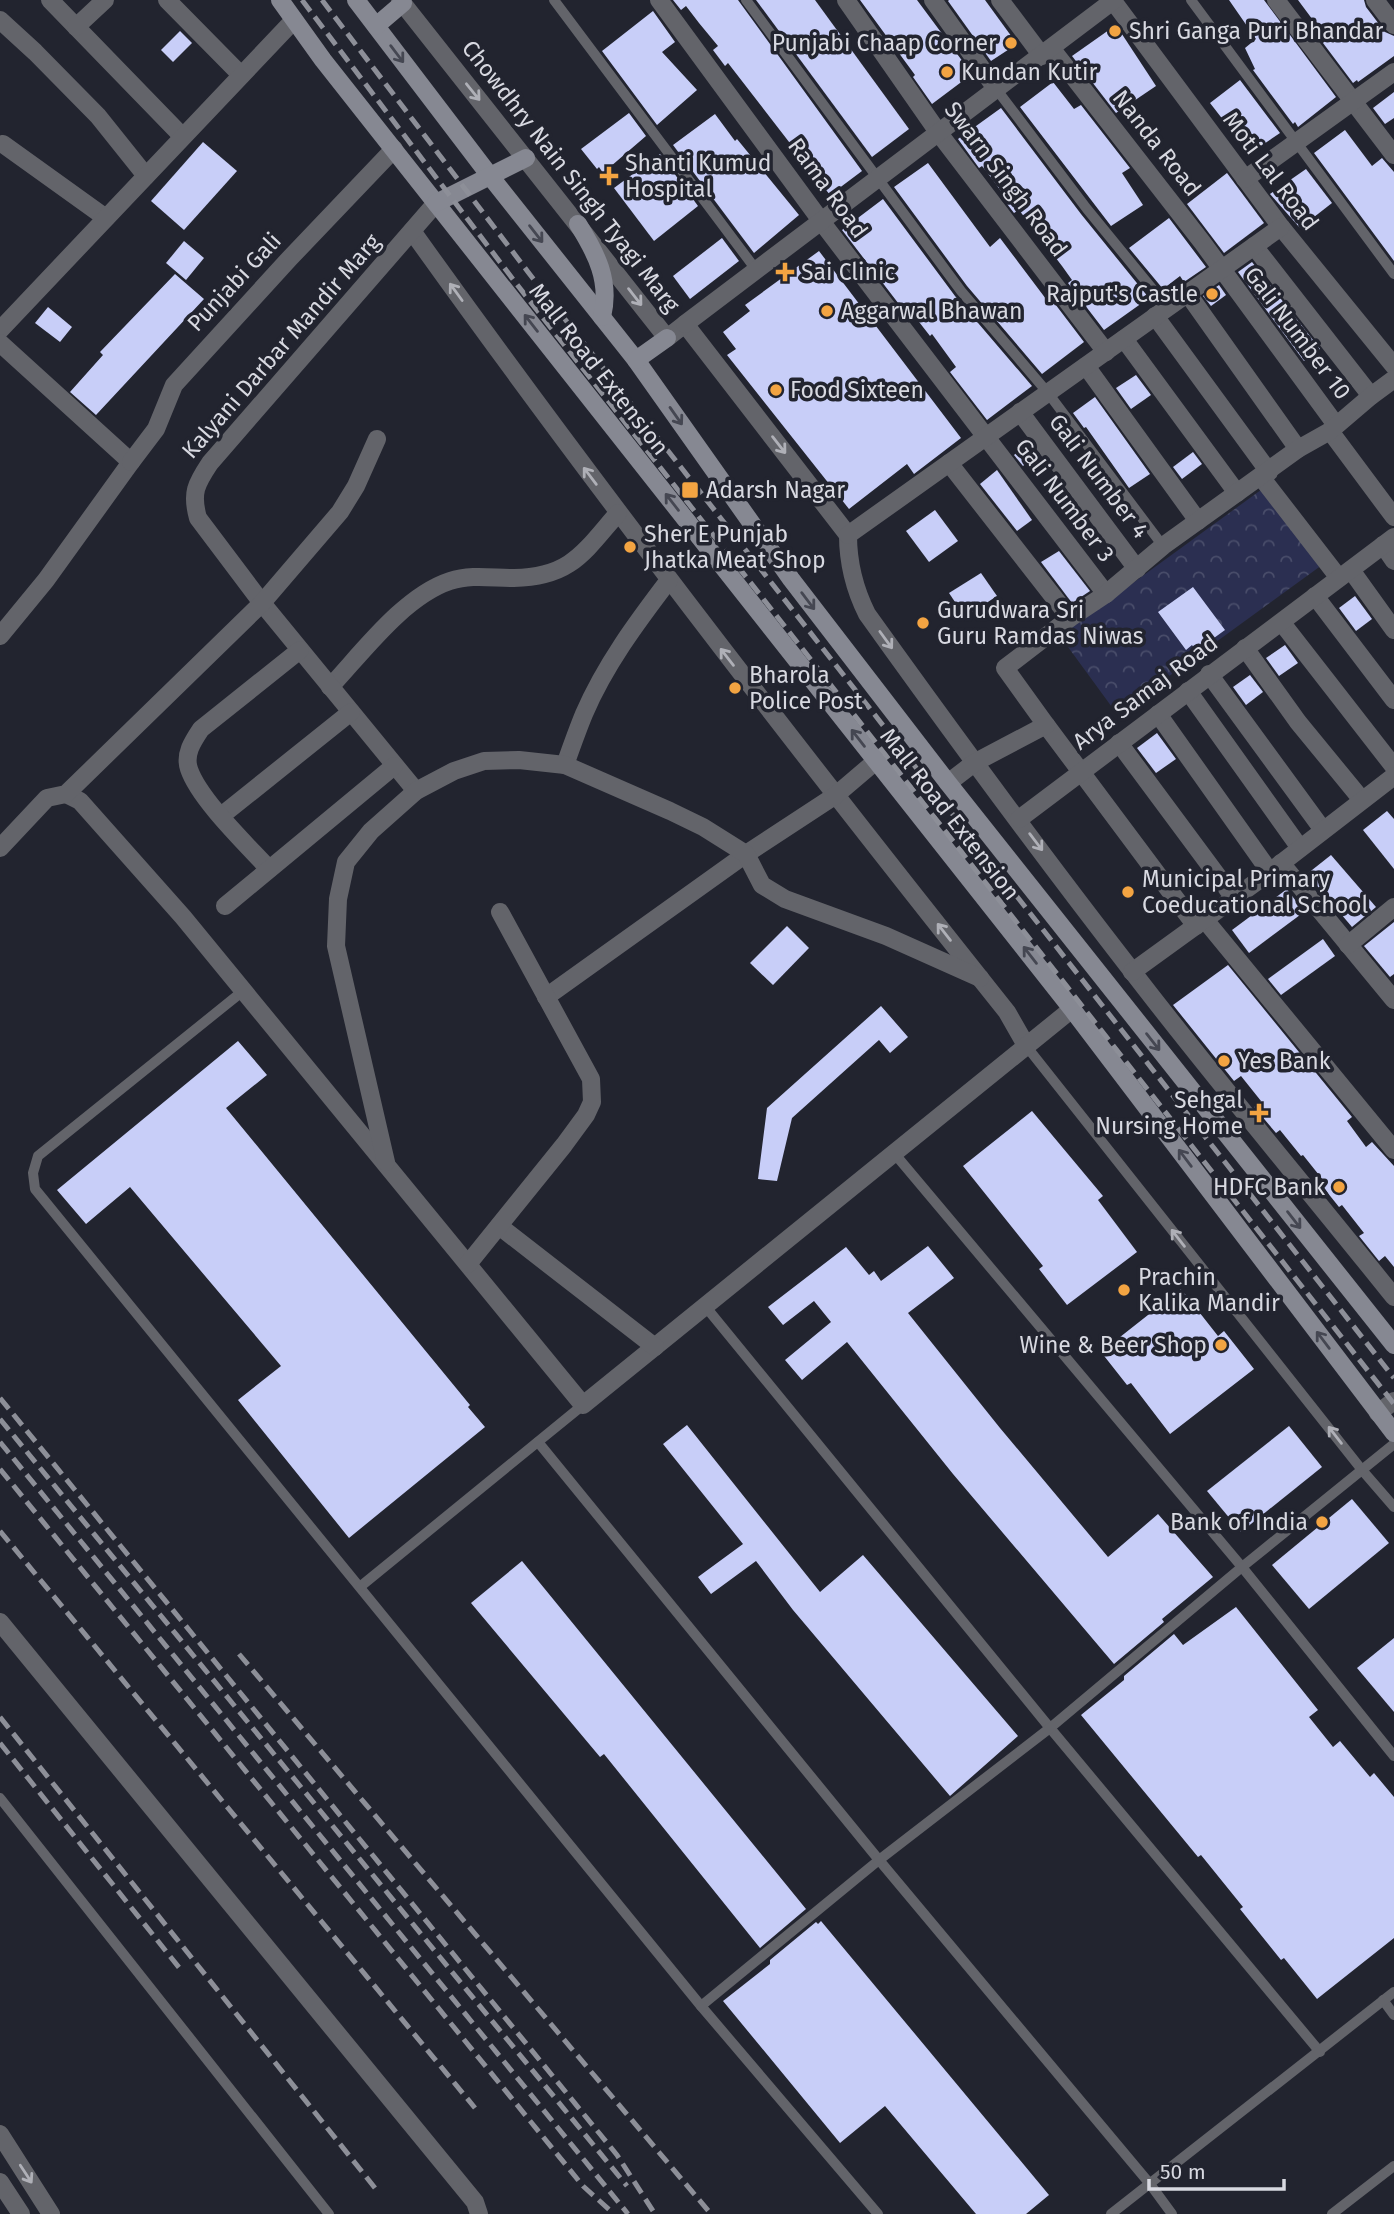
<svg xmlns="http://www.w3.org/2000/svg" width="1394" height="2214" viewBox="0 0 1394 2214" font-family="'Fira Sans',sans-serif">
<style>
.forest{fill:url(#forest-crowns)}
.building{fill:#c8cef8}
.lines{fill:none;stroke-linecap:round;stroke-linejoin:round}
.service{stroke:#63646a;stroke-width:10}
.minor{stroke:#63646a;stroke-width:18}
.tertiary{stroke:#63646a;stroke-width:18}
.secondary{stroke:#868892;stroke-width:18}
.rail{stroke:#8d8f98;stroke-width:5;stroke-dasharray:14 7;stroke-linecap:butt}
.oneway{stroke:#454752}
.oneway2{stroke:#afb0b7}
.poi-dot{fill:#f3a442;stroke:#22242f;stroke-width:2.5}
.labels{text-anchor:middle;stroke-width:7;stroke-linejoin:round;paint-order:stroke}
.poi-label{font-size:23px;fill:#d8d9e1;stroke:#22242f;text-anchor:start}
.street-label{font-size:23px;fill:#d8d9e1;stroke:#22242f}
</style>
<defs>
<pattern id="forest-crowns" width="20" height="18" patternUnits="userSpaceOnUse" patternTransform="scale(1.75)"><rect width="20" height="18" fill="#2b2f51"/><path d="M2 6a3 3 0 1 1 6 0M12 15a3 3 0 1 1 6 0" fill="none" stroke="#494d6a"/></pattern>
</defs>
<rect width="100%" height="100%" fill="#22242f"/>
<path class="forest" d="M1265 487 1322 565 1117 714 1060 636Z"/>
<g class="building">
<path d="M673 0H738L862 171 830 195 728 63 725 66 713 50 718 46 699 23 686 6 681 10Z"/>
<path d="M756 0H815L909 129 872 157Z"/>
<path d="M860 0H917L972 74 932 104 913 77 915 75Z"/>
<path d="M949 0H985L1017 44 991 61 948 1Z"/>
<path d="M1229 0H1264L1336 97 1298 127 1295 122 1293 124 1253 70 1255 69 1245 48 1256 39Z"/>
<path d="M1298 0H1364L1366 7 1385 32 1394 36V56L1358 82 1357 80 1353 83 1323 43 1327 39Z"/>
<path d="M653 11 675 42 662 52 697 90 657 125 602 51Z"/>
<path d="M1116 25 1156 86 1116 113 1072 56Z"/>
<path d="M180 31 192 43 173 62 161 50Z"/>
<path d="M1240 80 1280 133 1252 152 1228 118 1224 121 1210 103Z"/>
<path d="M1053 82 1074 109 1081 105 1130 168 1122 173 1143 205 1111 226 1020 107Z"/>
<path d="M1394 92V118L1385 124 1373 108Z"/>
<path d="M1001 108 1081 214 1149 298 1104 330 1068 283 1072 280 1062 266 1019 210 1014 213 1001 196 1003 194 993 180 982 166 979 168 958 139Z"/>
<path d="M629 113 646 136 603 173 599 167 597 169 581 149Z"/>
<path d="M715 114 735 141 737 139 799 215 754 253 673 145Z"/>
<path d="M1345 130 1372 166 1382 158 1394 172V261L1314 153Z"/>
<path d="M203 142 237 171 184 230 151 201Z"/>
<path d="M660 154 698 206 654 241 614 188Z"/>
<path d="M928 163 990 247 1000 238 1046 299 1049 296 1084 342 1042 374 967 286 894 187Z"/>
<path d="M1306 169 1332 203 1300 228 1270 194Z"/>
<path d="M1227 173 1264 223 1224 253 1187 204Z"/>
<path d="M883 199 955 296 1032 386 987 420 950 372 956 367 932 334 930 336 909 309 905 312 842 230Z"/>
<path d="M1169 218 1206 267 1184 282 1180 276 1163 289 1129 248Z"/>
<path d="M722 238 739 261 690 299 673 276Z"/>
<path d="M184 241 204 258 186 280 166 263Z"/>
<path d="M819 251 961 438 914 474 907 464 849 509 727 355 736 349 723 332 750 311 745 305Z"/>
<path d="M1252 262 1320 349 1304 361 1238 272Z"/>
<path d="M175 274 204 299 96 415 70 392 103 355 100 352Z"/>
<path d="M1219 285 1226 295 1211 306 1203 296Z"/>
<path d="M48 307 72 327 60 342 35 323Z"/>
<path d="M1136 375 1151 395 1131 409 1116 388Z"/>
<path d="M1095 397 1150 474 1129 488 1086 427 1084 428 1073 413Z"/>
<path d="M1029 443 1037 454 1023 466 1014 455Z"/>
<path d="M1193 452 1202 464 1182 479 1173 467Z"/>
<path d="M997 470 1032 520 1017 531 980 484Z"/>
<path d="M935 510 958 541 929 562 906 531Z"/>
<path d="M1059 551 1090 591 1072 603 1041 562Z"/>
<path d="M981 573 997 596 965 617 949 593Z"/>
<path d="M1193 587 1225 630 1196 651 1192 645 1186 650 1158 612Z"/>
<path d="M1355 596 1372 619 1356 631 1339 608Z"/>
<path d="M1285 645 1298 663 1279 676 1266 658Z"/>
<path d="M1250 675 1263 692 1246 705 1233 687Z"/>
<path d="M1157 733 1176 759 1156 773 1137 748Z"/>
<path d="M1387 811 1394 819V869L1363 830Z"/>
<path d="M1331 855 1376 907 1352 927 1307 874Z"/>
<path d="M1287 889 1304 912 1249 953 1232 930Z"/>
<path d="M1394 922V974L1390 977 1364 946Z"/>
<path d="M787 926 809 948 773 985 750 963Z"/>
<path d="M1323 939 1335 956 1281 995 1268 979Z"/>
<path d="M1228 965 1352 1117 1347 1121 1366 1147 1372 1142 1394 1166V1267L1385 1256 1379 1261 1359 1236 1364 1233 1342 1205 1339 1207 1319 1182 1323 1180 1303 1155 1301 1156 1280 1130 1276 1133 1254 1107 1261 1101 1241 1076 1234 1081 1173 1005Z"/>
<path d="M881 1006 908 1037 890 1053 879 1040 792 1118 777 1181 758 1179 767 1108Z"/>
<path d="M238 1041 267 1075 226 1108 470 1405 468 1407 485 1427 349 1538 238 1400 281 1366 130 1187 86 1224 57 1190Z"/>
<path d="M1032 1111 1103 1196 1098 1200 1137 1252 1067 1305 1039 1269 1043 1266 963 1166Z"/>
<path d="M928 1246 954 1278 908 1313 1000 1428 1108 1557 1158 1514 1213 1577 1162 1619 1164 1622 1114 1664 953 1474 847 1342 802 1380 785 1360 831 1322 814 1301 783 1325 768 1307 846 1247 869 1275 874 1271 881 1281Z"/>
<path d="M1181 1289 1218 1336 1224 1331 1254 1369 1170 1434 1131 1383 1127 1385 1101 1352Z"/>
<path d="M687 1425 820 1592 863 1555 1018 1736 950 1796 793 1610 756 1561 711 1594 698 1577 743 1544 663 1444Z"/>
<path d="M1289 1426 1322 1467 1241 1532 1207 1491Z"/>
<path d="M1352 1499 1389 1543 1309 1609 1272 1565Z"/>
<path d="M522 1561 806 1909 760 1948 604 1754 600 1757 471 1603Z"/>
<path d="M1236 1607 1318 1710 1309 1717 1333 1747 1340 1741 1370 1777 1374 1773 1394 1797V1938L1317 1999 1284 1958 1281 1960 1240 1909 1243 1907 1201 1855 1198 1857 1081 1715 1124 1680V1676L1174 1634 1183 1645Z"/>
<path d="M1394 1638V1712L1357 1668Z"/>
<path d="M821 1921 1049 2195 1026 2214H976L885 2106 840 2143 723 2001 770 1964V1960L816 1922 818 1924Z"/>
</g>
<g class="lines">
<g class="service">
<path d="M554 0 757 271"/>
<path d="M746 0 961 291 1048 393 1163 546"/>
<path d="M1191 0 1394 274"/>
<path d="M997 90 1087 209 1168 308"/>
<path d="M243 991 38 1156 33 1173 35 1189 701 2006 878 2214"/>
<path d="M1027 1047 1362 1470 1394 1507"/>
<path d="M894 1153 1242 1567 1394 1756"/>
<path d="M705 1306 1050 1728 1320 2052"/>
<path d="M538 1442 879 1860 1150 2184 1172 2214"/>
<path d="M361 1586 583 1405"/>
<path d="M0 1798 329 2214"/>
<path d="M1383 2000 1394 2015"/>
<path d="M701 2006 879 1860 1050 1728 1242 1567 1394 1444"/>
<path d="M1111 2214 1394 1992"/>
<path d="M1332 2214 1394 2166"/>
</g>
<g class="minor">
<path d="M50 0 182 136"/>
<path d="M167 0 241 75"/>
<path d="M400 0 667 338 685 324 848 535C848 564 854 588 867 614 953 734 1041 854 1132 971 1217 1082 1307 1188 1394 1297"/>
<path d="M659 0 827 229 1106 594"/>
<path d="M846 0 938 132 1106 352"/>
<path d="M933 0 997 90"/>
<path d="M1000 0 1042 56"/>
<path d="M1276 0 1394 155"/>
<path d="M1375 0 1394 25"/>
<path d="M1113 1 1281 227 1394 366"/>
<path d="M0 20 35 52 98 116 146 176"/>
<path d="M76 27 105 0"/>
<path d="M1051 48 1202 242 1336 425"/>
<path d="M3 144 106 218"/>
<path d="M1245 179 1394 72"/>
<path d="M412 231C602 497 803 756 1007 1012L1027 1047"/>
<path d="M1254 246 1371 396"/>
<path d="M1188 294 1298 449"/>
<path d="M1155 316 1269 472"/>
<path d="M685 324 1114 0"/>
<path d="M0 330 294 20"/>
<path d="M1124 339 1237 493"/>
<path d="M0 343 131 462 46 580 0 636"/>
<path d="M1086 366 1198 521"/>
<path d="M1020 412 1137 569"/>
<path d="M1330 431 1394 517"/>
<path d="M131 462 156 429 174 385 290 258 394 149"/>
<path d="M949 463 1070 618"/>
<path d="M1261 477 1339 578"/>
<path d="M848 535 1281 227"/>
<path d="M1383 545 1394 561"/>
<path d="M1351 570 1394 630"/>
<path d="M1315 596 1394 700"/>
<path d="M1282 623 1394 767"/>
<path d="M1245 648 1298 722 1362 800"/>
<path d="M1209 674 1323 830"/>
<path d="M330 687C362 653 404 596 450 581 471 574 492 578 514 578 571 577 584 552 618 513"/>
<path d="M1188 691 1300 848"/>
<path d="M1158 714 1270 872"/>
<path d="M1046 725 1196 926"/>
<path d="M1119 743 1234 898"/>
<path d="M565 765C571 748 577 731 584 714 605 665 637 622 669 580"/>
<path d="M416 791 262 603 198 518C191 493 196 484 210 463L436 203"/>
<path d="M66 794 80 801 183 917 583 1405 1072 1009"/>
<path d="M221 816 351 712"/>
<path d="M1019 819 1394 537"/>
<path d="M0 848 47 798 66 794 262 603 340 512 356 486 377 439"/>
<path d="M1281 863 1394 1000"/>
<path d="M269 869C247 845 199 799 189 769 184 754 193 741 201 729L300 650"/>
<path d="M225 906 394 766"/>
<path d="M1205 920 1394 1150"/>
<path d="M1348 945 1394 907"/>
<path d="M546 997 746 854 836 795 876 761"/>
<path d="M386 1162 336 946 338 899 346 862 371 831 416 791 454 771 484 761 519 760 565 765 670 811 703 827 746 854 762 885 785 899 886 936 980 978"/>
<path d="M499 1226 655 1347"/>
<path d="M468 1264 564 1145 586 1115 592 1102 591 1079 500 912"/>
<path d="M1378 1413 1394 1401"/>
</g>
<g class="tertiary">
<path d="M948 783 974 763 1046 725 1005 668 1070 618 1106 594 1163 546 1298 449 1330 431 1371 396 1394 379"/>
<path d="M1132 972 1270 872 1394 776"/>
<path d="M0 1622 475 2202 479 2214"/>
<path d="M0 2134 51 2214"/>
<path d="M0 2182 21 2214"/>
</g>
<g class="secondary">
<path d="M280 0 323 60 1072 1009 1394 1433"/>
<path d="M356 0 490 176 636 360 791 579 948 783 1394 1345"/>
<path d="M376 26 403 3"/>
<path d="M436 203 526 158"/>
<path d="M578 224C596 253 611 281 602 317"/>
<path d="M636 360 667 338"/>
</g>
<g class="rail">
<path d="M302 0 515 282 1394 1404"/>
<path d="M322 0 528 272 1394 1378"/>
<path d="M0 1398 617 2155 655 2214"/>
<path d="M0 1419 627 2186"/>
<path d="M0 1442 628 2214"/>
<path d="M0 1469 583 2186 614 2214"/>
<path d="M0 1531 475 2108"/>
<path d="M239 1654 711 2214"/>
<path d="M0 1717 375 2188"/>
<path d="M0 1743 181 1970"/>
</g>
</g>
<defs><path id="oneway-shaft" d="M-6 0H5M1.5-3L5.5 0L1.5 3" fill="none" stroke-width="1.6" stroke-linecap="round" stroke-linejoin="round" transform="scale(1.75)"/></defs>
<g class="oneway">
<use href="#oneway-shaft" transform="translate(397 54) rotate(53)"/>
<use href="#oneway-shaft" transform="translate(536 234) rotate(52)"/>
<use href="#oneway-shaft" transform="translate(531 323) rotate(-128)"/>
<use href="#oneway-shaft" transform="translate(676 416) rotate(55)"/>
<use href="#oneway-shaft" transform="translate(672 502) rotate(-128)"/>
<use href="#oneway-shaft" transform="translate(808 601) rotate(53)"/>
<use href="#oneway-shaft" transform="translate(858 738) rotate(-128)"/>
<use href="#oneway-shaft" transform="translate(1030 955) rotate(-128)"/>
<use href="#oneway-shaft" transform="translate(1153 1042) rotate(52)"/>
<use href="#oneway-shaft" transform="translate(1185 1158) rotate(-127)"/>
<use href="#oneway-shaft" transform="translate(1294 1220) rotate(52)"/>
<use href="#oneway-shaft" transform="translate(1323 1340) rotate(-127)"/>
</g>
<g class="oneway2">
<use href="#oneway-shaft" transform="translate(473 92) rotate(51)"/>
<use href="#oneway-shaft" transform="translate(456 292) rotate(-126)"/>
<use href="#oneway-shaft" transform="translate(635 297) rotate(52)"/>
<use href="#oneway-shaft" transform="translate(779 445) rotate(52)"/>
<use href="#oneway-shaft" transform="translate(590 476) rotate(-127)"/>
<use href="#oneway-shaft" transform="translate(886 640) rotate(54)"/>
<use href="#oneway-shaft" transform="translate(727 657) rotate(-128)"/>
<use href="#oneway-shaft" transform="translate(1036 842) rotate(53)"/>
<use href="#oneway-shaft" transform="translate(944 932) rotate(-128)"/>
<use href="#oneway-shaft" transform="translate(1178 1238) rotate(-128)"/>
<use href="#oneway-shaft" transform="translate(1335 1435) rotate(-128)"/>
<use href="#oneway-shaft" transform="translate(26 2174) rotate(57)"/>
</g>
<g class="poi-dot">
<circle cx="1115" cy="31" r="7"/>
<circle cx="1011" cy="43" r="7"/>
<circle cx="947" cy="72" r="7"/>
<path d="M605.5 165.5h7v7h7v7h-7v7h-7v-7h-7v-7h7z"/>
<path d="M781.5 261.5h7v7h7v7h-7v7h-7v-7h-7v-7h7z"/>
<circle cx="1212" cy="294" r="7"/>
<circle cx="827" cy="311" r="7"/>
<circle cx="776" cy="390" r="7"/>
<rect x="681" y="481" width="18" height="18" rx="3.5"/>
<circle cx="630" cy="547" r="7"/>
<circle cx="923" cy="623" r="7"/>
<circle cx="735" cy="688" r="7"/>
<circle cx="1128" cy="892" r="7"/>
<circle cx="1224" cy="1061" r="7"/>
<path d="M1255.5 1102.5h7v7h7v7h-7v7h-7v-7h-7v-7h7z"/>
<circle cx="1339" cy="1187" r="7"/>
<circle cx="1124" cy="1290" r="7"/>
<circle cx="1221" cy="1345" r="7"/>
<circle cx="1322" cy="1522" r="7"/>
</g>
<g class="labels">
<g class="poi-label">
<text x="1129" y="39">Shri Ganga Puri Bhandar</text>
<text x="997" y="51" text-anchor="end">Punjabi Chaap Corner</text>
<text x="961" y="80">Kundan Kutir</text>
<text x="625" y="171">Shanti Kumud<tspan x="625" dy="26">Hospital</tspan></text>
<text x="801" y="280">Sai Clinic</text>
<text x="1198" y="302" text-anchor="end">Rajput's Castle</text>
<text x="841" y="319">Aggarwal Bhawan</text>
<text x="790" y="398">Food Sixteen</text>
<text x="706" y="498">Adarsh Nagar</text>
<text x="644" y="542">Sher E Punjab<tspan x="644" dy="26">Jhatka Meat Shop</tspan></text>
<text x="937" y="618">Gurudwara Sri<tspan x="937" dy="26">Guru Ramdas Niwas</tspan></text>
<text x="749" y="683">Bharola<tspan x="749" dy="26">Police Post</tspan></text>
<text x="1142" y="887">Municipal Primary<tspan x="1142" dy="26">Coeducational School</tspan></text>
<text x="1238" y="1069">Yes Bank</text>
<text x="1243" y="1108" text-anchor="end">Sehgal<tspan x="1243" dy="26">Nursing Home</tspan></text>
<text x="1325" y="1195" text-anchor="end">HDFC Bank</text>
<text x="1138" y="1285">Prachin<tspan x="1138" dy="26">Kalika Mandir</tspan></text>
<text x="1207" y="1353" text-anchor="end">Wine &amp; Beer Shop</text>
<text x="1308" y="1530" text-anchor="end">Bank of India</text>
</g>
<g class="street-label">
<text transform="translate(1157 143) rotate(52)" y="8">Nanda Road</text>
<text transform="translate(1271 171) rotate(53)" y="8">Moti Lal Road</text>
<text transform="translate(571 176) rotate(52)" y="8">Chowdhry Nain Singh Tyagi Marg</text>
<text transform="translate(1006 179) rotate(53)" y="8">Swarn Singh Road</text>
<text transform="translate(828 188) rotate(54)" y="8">Rama Road</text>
<text transform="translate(234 282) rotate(-47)" y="8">Punjabi Gali</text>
<text transform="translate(1298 333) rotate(53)" y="8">Gali Number 10</text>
<text transform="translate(281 346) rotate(-49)" y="8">Kalyani Darbar Mandir Marg</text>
<text transform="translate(599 369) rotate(52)" y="8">Mall Road Extension</text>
<text transform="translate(1099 476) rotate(53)" y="8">Gali Number 4</text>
<text transform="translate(1065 500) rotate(53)" y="8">Gali Number 3</text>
<text transform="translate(1145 692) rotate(-37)" y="8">Arya Samaj Road</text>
<text transform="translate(950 814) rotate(52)" y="8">Mall Road Extension</text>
</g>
</g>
<path d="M1149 2179v10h135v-10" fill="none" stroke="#d8d9e1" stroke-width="3.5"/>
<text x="1160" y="2179" font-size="21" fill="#d8d9e1" stroke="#22242f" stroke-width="5" paint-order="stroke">50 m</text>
</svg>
